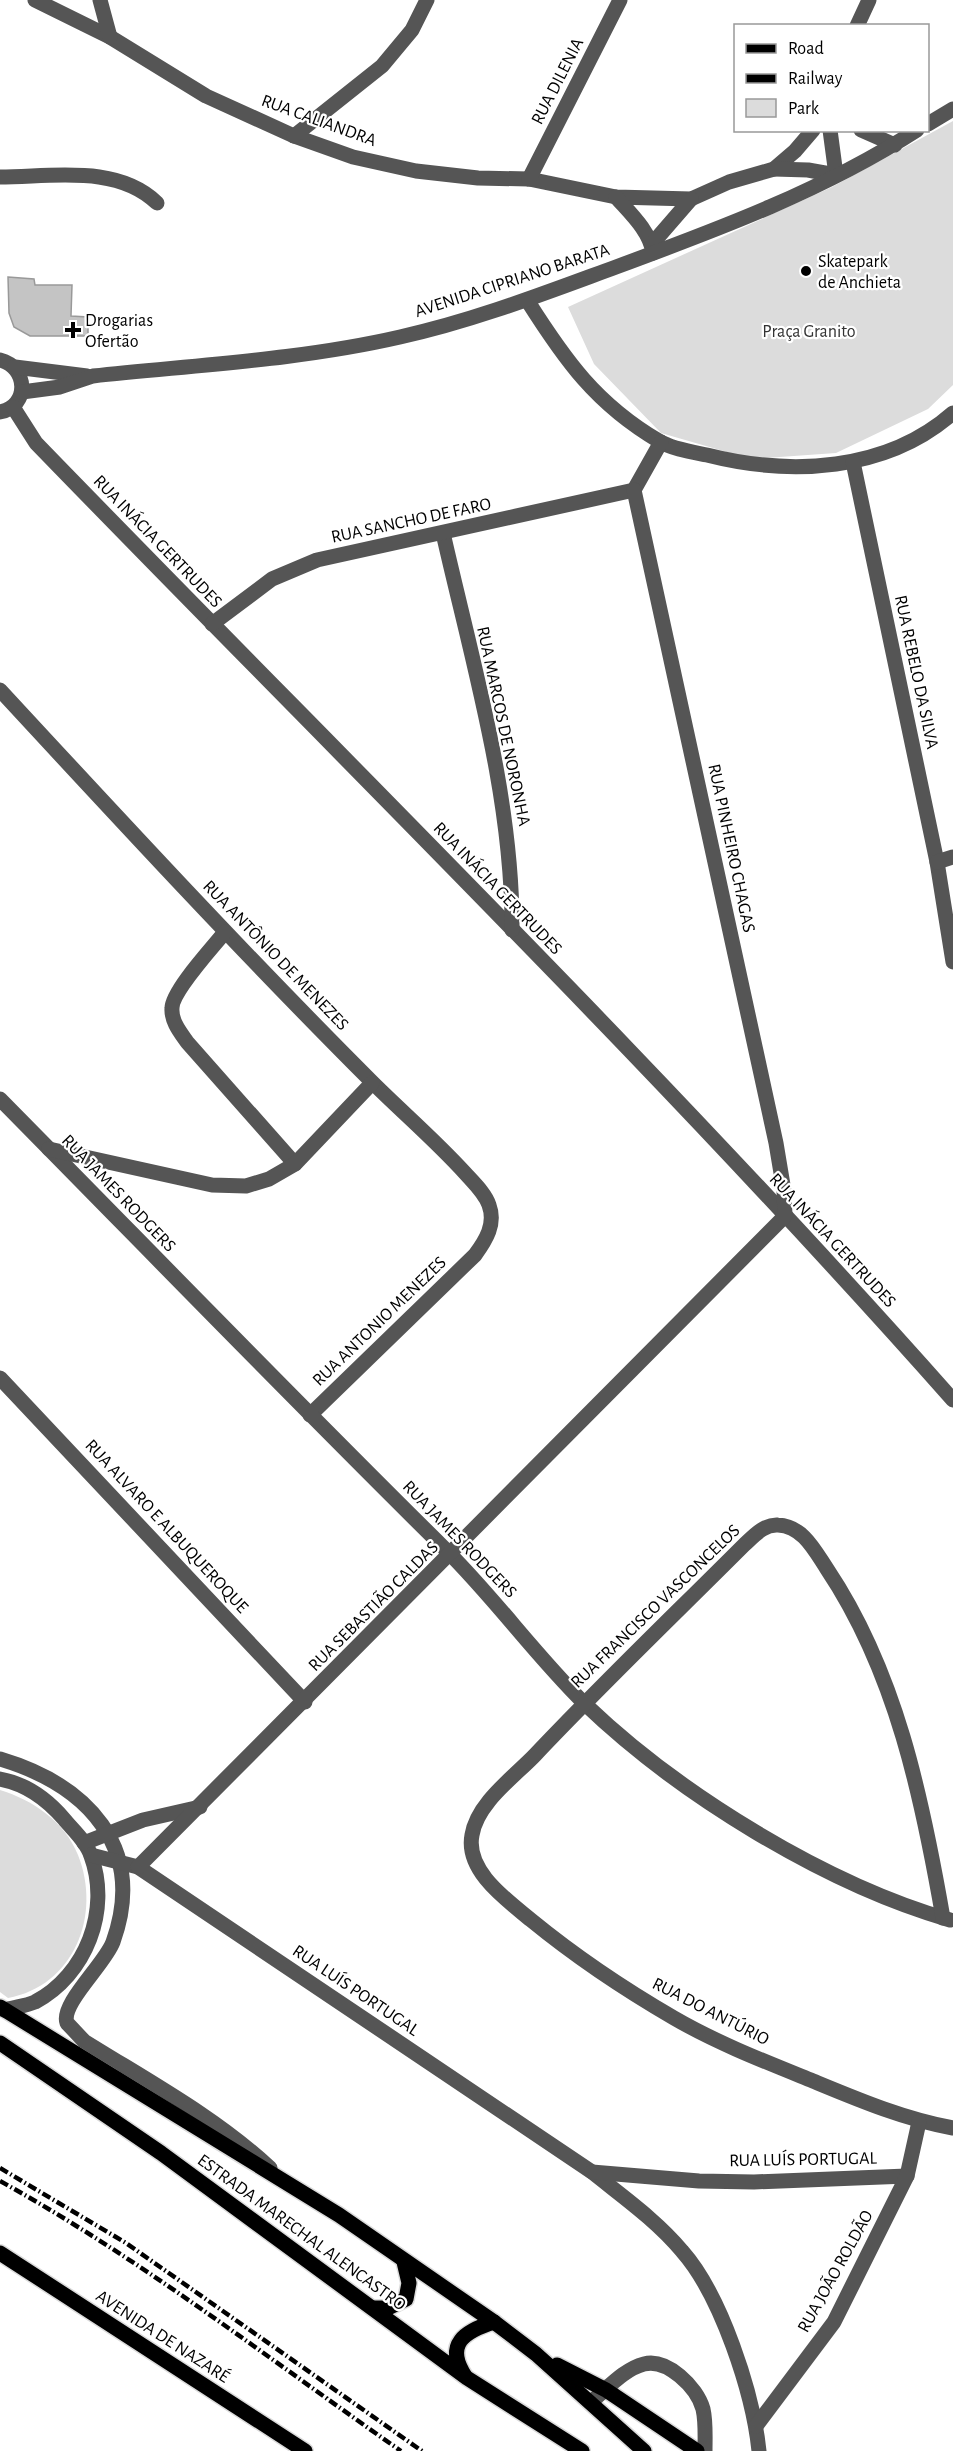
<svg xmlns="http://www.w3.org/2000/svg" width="953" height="2451" viewBox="0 0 953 2451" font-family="'Alegreya Sans',sans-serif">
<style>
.green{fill:#dcdcdc}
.building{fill:#c4c4c4;stroke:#999;stroke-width:1.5}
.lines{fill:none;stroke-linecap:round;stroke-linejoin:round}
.major-casing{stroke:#dbdbdb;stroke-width:18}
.minor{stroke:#555;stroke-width:15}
.major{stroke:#000;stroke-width:15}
.rail{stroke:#000;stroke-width:4.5;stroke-dasharray:9 3 1.5 3;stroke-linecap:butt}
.poi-dot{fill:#000;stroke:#fff;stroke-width:2}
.labels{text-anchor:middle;stroke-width:4.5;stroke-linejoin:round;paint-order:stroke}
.street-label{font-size:18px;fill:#000;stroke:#fff}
.poi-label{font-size:18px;fill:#000;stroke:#fff;text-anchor:start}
.park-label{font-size:18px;fill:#333;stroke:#fff}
</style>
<rect width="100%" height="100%" fill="#fff"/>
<g class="green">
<path d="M953 121V385L928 409 836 453 751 459 661 433 594 364 568 307 832 187Z"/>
<path d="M0 1790C33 1800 65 1822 78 1855 102 1915 74 1986 8 1998L0 1992Z"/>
</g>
<path class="building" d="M8 277 34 279 35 285H72L71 316 88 317V336H30L14 327 9 313Z"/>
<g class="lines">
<defs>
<g id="major">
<path d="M0 2007 339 2215 494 2322 536 2354 644 2451"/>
<path d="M0 2043 161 2153 467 2378 582 2451"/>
<path d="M0 2253 305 2451"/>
<path d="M374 2308H388L406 2299 409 2283 404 2262"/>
<path d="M557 2365 606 2390 697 2451"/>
<path d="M465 2376C444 2344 465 2331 494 2322"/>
</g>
</defs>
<use href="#major" class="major-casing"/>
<g class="minor">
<path d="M35 0 110 37 206 96 294 136 353 157 416 171 478 178 529 179 616 197 691 199 729 182 774 169 795 151 813 130"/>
<path d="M100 0 110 37"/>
<path d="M857 26 869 0"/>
<path d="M928 124 953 109"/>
<path d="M861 130 895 145"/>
<path d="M294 136 382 66 412 30 427 0"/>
<path d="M774 169 808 170 836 175 830 130"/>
<path d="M0 177C52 177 117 164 157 203"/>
<path d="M529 179 620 0"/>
<path d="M616 197C630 213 650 231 653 253"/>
<path d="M652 244 691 199"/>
<path d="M527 300C565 360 596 404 659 441 672 449 692 452 707 455 790 476 886 472 953 413"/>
<path d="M0 360C28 367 30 406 0 412"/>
<path d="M15 367 87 376"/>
<path d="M22 392 60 387 93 376C195 365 300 360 400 337 473 321 545 293 616 267 719 229 824 190 917 130"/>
<path d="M13 407 36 443C343 760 660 1069 953 1400"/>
<path d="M853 462 937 862 953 962"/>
<path d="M634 490 661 442"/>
<path d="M443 533C472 661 513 798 512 930"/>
<path d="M212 624 272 579 317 560 634 490"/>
<path d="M0 690C122 822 244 954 371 1081 402 1112 435 1140 465 1173 473 1182 485 1193 489 1205 496 1224 486 1240 475 1255L310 1415"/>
<path d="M937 862 953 857"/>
<path d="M225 932C213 947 172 991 172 1008 171 1021 180 1032 187 1042L295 1164"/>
<path d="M0 1099C148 1249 294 1400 444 1548 494 1597 535 1655 585 1704 679 1794 825 1884 950 1920"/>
<path d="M49 1149 212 1185 246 1186 269 1179 295 1164 372 1083"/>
<path d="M0 1378 305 1702"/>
<path d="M0 1759C87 1785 147 1847 113 1942 105 1964 60 2004 67 2023L84 2041C148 2081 215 2117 270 2168"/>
<path d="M0 1779C27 1784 47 1799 64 1819 73 1830 87 1842 91 1856 111 1910 86 1975 35 2002 26 2006 14 2007 4 2010"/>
<path d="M84 1843 143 1820 200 1807"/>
<path d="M91 1855 138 1867 592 2172C623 2197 656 2220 682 2251 721 2295 753 2393 759 2451"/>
<path d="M138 1867 785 1216 784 1191 776 1143 634 490"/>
<path d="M943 1918C922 1797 896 1672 827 1569 815 1551 803 1526 778 1525 764 1524 754 1536 744 1545 674 1615 603 1683 535 1755 514 1777 477 1803 472 1835 465 1871 507 1900 531 1920 575 1956 624 1989 674 2018 717 2043 766 2062 813 2081 859 2100 904 2119 953 2128"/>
<path d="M592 2172 699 2181 754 2182 907 2176"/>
<path d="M591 2402C607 2389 624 2369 644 2364 667 2358 697 2387 703 2409 706 2422 705 2437 705 2451"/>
<path d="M756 2426 834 2322 907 2176 919 2122"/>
</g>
<use href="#major" class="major"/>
<g class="rail">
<path d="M0 2168 126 2243 422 2451"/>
<path d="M0 2181C141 2259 269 2359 401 2451"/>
</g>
</g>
<g class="poi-dot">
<circle cx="806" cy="271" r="6"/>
<path d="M70 321h6v6h6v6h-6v6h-6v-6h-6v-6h6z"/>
</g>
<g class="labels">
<g class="street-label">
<text transform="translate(557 81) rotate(-63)" y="6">RUA DILENIA</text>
<text transform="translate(319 120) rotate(20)" y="6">RUA CALIANDRA</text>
<text transform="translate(512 280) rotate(-18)" y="6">AVENIDA CIPRIANO BARATA</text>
<text transform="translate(411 520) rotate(-12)" y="6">RUA SANCHO DE FARO</text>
<text transform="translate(158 541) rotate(46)" y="6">RUA INÁCIA GERTRUDES</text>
<text transform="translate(917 672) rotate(78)" y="6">RUA REBELO DA SILVA</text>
<text transform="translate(504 726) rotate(78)" y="6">RUA MARCOS DE NORONHA</text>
<text transform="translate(732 848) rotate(78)" y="6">RUA PINHEIRO CHAGAS</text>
<text transform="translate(498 888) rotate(46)" y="6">RUA INÁCIA GERTRUDES</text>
<text transform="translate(276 955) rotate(46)" y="6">RUA ANTÔNIO DE MENEZES</text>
<text transform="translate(119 1193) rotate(46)" y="6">RUA JAMES RODGERS</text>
<text transform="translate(833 1240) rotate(47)" y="6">RUA INÁCIA GERTRUDES</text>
<text transform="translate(379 1321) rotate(-44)" y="6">RUA ANTONIO MENEZES</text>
<text transform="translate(167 1526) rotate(47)" y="6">RUA ALVARO E ALBUQUEROQUE</text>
<text transform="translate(460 1539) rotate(46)" y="6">RUA JAMES RODGERS</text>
<text transform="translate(373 1606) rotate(-45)" y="6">RUA SEBASTIÃO CALDAS</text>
<text transform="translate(655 1606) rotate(-44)" y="6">RUA FRANCISCO VASCONCELOS</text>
<text transform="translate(356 1990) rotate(34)" y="6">RUA LUÍS PORTUGAL</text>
<text transform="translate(711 2011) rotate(27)" y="6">RUA DO ANTÚRIO</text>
<text transform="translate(803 2159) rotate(-1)" y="6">RUA LUÍS PORTUGAL</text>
<text transform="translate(302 2232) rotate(36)" y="6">ESTRADA MARECHAL ALENCASTRO</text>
<text transform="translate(835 2271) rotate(-61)" y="6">RUA JOÃO ROLDÃO</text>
<text transform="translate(163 2336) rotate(33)" y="6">AVENIDA DE NAZARÉ</text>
</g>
<g class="poi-label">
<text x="818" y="267">Skatepark<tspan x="818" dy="21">de Anchieta</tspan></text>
<text x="85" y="326">Drogarias<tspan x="85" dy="21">Ofertão</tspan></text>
</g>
<g class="park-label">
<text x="809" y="337">Praça Granito</text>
</g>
</g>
<rect x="734" y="24" width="195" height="108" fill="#ffffff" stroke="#999999" stroke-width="1.5"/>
<rect x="746" y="44" width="30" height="9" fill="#000000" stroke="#999999" stroke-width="1.5"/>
<text x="788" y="54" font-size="18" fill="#000000">Road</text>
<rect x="746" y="74" width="30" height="9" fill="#000000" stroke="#999999" stroke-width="1.5"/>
<text x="788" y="84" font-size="18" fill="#000000">Railway</text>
<rect x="746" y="99" width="30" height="18" fill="#dcdcdc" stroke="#999999" stroke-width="1.5"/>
<text x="788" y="114" font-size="18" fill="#000000">Park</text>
</svg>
